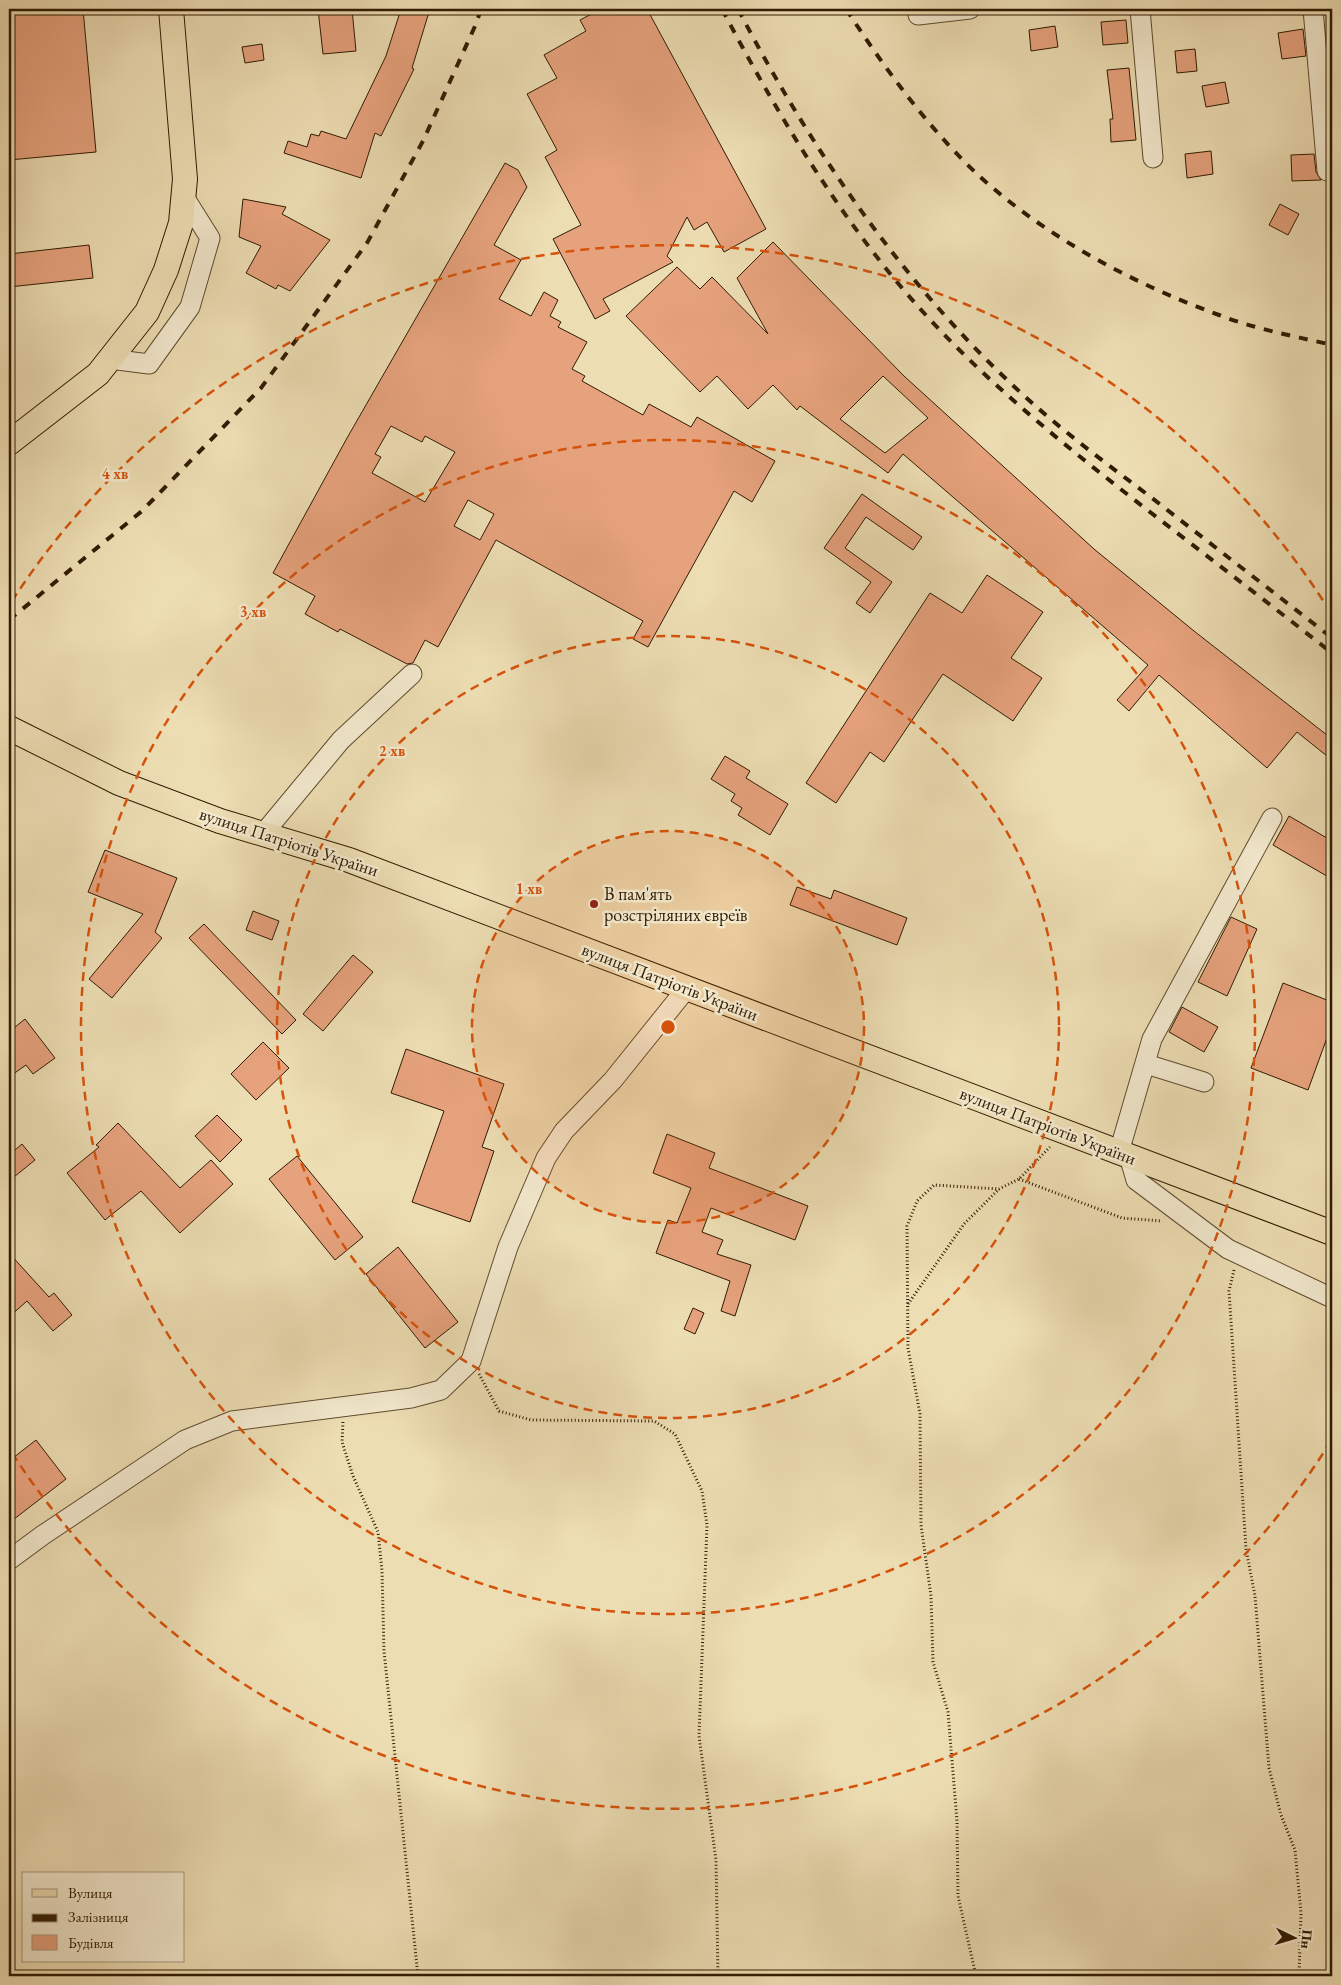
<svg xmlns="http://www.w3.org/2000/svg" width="1341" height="1985" viewBox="0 0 1341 1985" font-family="'EB Garamond',serif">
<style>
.building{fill:#e6a27d;stroke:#301b02;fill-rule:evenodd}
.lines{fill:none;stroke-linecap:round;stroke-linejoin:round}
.minor-casing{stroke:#5f4c2e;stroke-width:21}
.major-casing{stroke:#301b02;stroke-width:26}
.path{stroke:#301b02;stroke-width:3;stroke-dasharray:1 2.5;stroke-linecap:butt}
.minor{stroke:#f3e9ce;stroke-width:19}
.major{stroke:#edddb3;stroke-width:24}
.rail{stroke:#301b02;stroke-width:4;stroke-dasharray:9 9;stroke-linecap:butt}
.ring{fill:none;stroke:#d6530b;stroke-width:2.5;stroke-dasharray:9 6}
.poi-dot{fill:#8f2418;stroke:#f3e9ce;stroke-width:2}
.labels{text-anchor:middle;stroke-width:5;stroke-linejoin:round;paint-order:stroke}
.street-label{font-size:18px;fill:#301b02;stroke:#f3e9ce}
.poi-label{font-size:18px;fill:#301b02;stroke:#f3e9ce;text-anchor:start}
.centre{fill:#d6530b;stroke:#f3e9ce;stroke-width:2.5}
.ring-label{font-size:15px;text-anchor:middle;font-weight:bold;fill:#d6530b;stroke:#f3e9ce;stroke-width:5;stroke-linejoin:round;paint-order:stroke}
</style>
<rect width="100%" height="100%" fill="#edddb3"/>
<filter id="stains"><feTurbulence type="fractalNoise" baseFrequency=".004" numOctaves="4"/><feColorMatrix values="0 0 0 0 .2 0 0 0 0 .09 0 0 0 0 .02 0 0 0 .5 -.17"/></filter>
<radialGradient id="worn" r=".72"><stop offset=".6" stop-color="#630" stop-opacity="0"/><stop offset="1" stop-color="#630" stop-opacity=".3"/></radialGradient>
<g class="building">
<path d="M9 9H83L96 152 9 160Z"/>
<path d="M318 9H352L356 51 323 54Z"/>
<path d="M401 9H420L429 12 412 68 414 69 381 136 375 133 361 178 284 153 288 141 307 147 311 134 319 136 321 131 346 139 386 56Z"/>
<path d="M601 9H647L766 229 724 252 707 222 694 230 687 217 667 256 673 262 603 299 610 311 595 319 553 239 581 225 545 157 557 150 527 94 557 78 544 55 586 31 580 20Z"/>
<path d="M1126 20 1128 43 1103 45 1101 22Z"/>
<path d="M1055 26 1058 47 1031 51 1029 30Z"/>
<path d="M1303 29 1306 56 1282 59 1278 33Z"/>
<path d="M262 44 264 60 245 63 242 47Z"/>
<path d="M1195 49 1197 71 1177 73 1175 51Z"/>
<path d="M1129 68 1136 140 1111 142 1110 119H1113L1107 70Z"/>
<path d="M1225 82 1229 103 1206 107 1202 86Z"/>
<path d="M1211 151 1213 174 1187 178 1185 154Z"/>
<path d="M1314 154 1316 172 1321 180 1292 181 1291 155Z"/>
<path d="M505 163 518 170 527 187 494 245 521 260 499 299 531 316 544 292 558 300 550 316 561 322 558 327 587 342 572 369 585 376 582 381 643 415 649 404 691 427 697 417 775 461 752 502 734 491 648 647 633 639 643 621 496 540 438 647 425 640 413 663 407 664 340 629 338 632 305 614 315 596 273 573 347 438ZM391 426 422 442 425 436 455 452 425 502 372 473 381 457 375 454ZM468 500 494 514 480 540 454 526Z"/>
<path d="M243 199 286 207 282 214 330 240 290 291 278 285 276 289 246 273 261 246 239 237Z"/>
<path d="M1280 204 1299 214 1288 235 1269 225Z"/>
<path d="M773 242 904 376 1094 549 1194 631 1332 739V760L1297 732 1267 768 1159 675 1129 711 1117 700 1148 665 903 454 888 473 800 406 797 410 773 385 748 409 717 376 700 392 626 316 677 267 700 289 712 277 768 334 737 278ZM883 376 928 418 885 453 840 419Z"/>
<path d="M89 245 93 278 9 287V254Z"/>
<path d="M862 494 922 537 913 550 866 517 845 548 892 582 870 613 856 603 871 582 824 548Z"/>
<path d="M987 575 1043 612 1011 658 1042 678 1013 721 943 674 884 762 870 752 836 803 806 783 930 593 962 613Z"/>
<path d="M725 756 750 771 746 778 788 804 770 835 738 815 742 808 731 801 735 794 711 779Z"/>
<path d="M1289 816 1332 841V879L1273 845Z"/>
<path d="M105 850 177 878 155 932 162 938 112 998 89 979 143 914 88 892Z"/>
<path d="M797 887 831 899 834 890 907 918 897 945 790 905Z"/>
<path d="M253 911 279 921 272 940 246 930Z"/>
<path d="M1231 917 1257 929 1227 996 1198 982Z"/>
<path d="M204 924 296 1020 282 1034 189 938Z"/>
<path d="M353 955 373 972 323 1031 303 1014Z"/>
<path d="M1283 983 1332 1002V1024L1308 1090 1251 1068Z"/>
<path d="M1182 1007 1218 1027 1204 1052 1169 1032Z"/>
<path d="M25 1019 55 1058 33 1074 26 1065 9 1077V1054L14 1050 9 1043V1032Z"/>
<path d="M263 1042 289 1068 256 1100 231 1074Z"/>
<path d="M406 1049 504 1084 482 1147 494 1151 470 1222 412 1202 444 1111 391 1093Z"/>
<path d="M217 1115 242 1140 220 1162 195 1136Z"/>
<path d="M118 1123 180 1188 211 1160 233 1184 180 1233 141 1191 105 1220 67 1173 99 1147 96 1145Z"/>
<path d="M667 1134 715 1153 709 1168 808 1206 795 1240 711 1208 702 1232 723 1240 717 1254 751 1265 735 1316 721 1311 730 1281 656 1253 668 1220 677 1223 691 1188 653 1173Z"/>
<path d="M22 1144 35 1160 9 1181V1155Z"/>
<path d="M297 1156 363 1237 335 1260 269 1179Z"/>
<path d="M398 1247 458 1322 425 1348 366 1274Z"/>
<path d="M9 1253 49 1297 54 1293 72 1315 53 1331 27 1301 9 1317Z"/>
<path d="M693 1308 704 1313 695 1334 684 1329Z"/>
<path d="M36 1440 66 1479 9 1523V1461Z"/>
</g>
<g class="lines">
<defs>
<g id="minor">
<path d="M1140 9 1153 158"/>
<path d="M1313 9 1327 171"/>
<path d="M918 15 970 9"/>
<path d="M110 359 149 364 190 307 210 238 183 195"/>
<path d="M263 834 341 740 412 674"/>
<path d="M1146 1064 1204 1082"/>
<path d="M1119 1152 1152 1039 1272 818"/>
<path d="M1129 1156 1136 1180 1228 1249 1332 1298"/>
<path d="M9 1560 43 1535 185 1440 232 1421 411 1398 441 1390 471 1361 508 1247 546 1158 564 1131 613 1080 687 988"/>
</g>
<g id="major">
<path d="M9 443 98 374 147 312 166 270 181 223 185 179 171 9"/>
<path d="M9 728 119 783 220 821 349 860 1332 1233"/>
</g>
</defs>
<use href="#minor" class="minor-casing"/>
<use href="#major" class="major-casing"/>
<g class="path">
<path d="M1019 1179 1122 1218 1161 1221"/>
<path d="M1234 1270 1229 1291 1246 1549 1255 1596 1269 1768 1281 1815 1295 1850 1301 1913 1299 1976"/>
<path d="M908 1304 964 1224 999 1189"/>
<path d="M479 1374 499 1411 531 1420 654 1421 675 1434 702 1491 707 1525 699 1736 716 1860 718 1976"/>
<path d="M343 1422 342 1442 353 1476 378 1532 382 1571 384 1651 418 1976"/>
<path d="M976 1976 958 1896 957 1821 948 1712 933 1662 931 1596 921 1525 920 1414 908 1348 907 1226 917 1201 934 1185 999 1189 1019 1179 1050 1147"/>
</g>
<use href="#minor" class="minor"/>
<use href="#major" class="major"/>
<g class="rail">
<path d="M722 9C772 104 828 199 897 282 970 370 1060 442 1150 512 1211 559 1272 606 1332 653"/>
<path d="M738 9C813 153 909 293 1031 402 1069 436 1111 467 1152 498 1212 545 1272 591 1332 638"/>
<path d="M846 9C884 67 925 124 975 172 1042 235 1133 284 1219 315 1255 329 1294 336 1332 345"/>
<path d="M9 620 142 511 261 388 367 243 423 141 476 24 481 9"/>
</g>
</g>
<circle cx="668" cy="1027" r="196" fill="#d6530b" fill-opacity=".12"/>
<g class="ring">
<circle cx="668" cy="1027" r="196"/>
<circle cx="668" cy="1027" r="391"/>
<circle cx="668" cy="1027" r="587"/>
<path d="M1331 1441A782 782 0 0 1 12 1453M12 601A782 782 0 0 1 1331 613"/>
</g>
<circle class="poi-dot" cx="594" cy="904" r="5"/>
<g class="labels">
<g class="street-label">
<text transform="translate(289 842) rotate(18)" y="6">вулиця Патріотів України</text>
<text transform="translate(670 982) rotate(21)" y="6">вулиця Патріотів України</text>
<text transform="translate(1048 1126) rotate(21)" y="6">вулиця Патріотів України</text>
</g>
<g class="poi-label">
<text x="604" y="900">В пам'ять<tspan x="604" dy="21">розстріляних євреїв</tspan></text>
</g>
</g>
<circle cx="668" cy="1027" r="8" class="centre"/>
<g class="ring-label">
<text x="115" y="479">4 хв</text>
<text x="253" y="617">3 хв</text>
<text x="392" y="756">2 хв</text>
<text x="529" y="894">1 хв</text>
</g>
<rect width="1341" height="1985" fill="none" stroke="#edddb3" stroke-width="30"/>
<rect x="10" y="10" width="1321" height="1965" fill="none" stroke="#301b02" stroke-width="2.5"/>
<rect x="15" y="15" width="1311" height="1955" fill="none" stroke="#301b02"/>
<rect x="22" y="1872" width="162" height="90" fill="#f3e9ce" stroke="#a5977c"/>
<rect x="32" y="1889" width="25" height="8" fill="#edddb3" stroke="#a5977c"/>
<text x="68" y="1898" font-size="15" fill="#301b02">Вулиця</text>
<rect x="32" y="1914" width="25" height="8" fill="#301b02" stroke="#a5977c"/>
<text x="68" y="1922" font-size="15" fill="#301b02">Залізниця</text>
<rect x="32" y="1935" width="25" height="15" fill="#e6a27d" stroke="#a5977c"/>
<text x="68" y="1948" font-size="15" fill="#301b02">Будівля</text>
<g transform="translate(1294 1938) rotate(95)" stroke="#f3e9ce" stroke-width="4" paint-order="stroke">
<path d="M0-4L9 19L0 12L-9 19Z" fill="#301b02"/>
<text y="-8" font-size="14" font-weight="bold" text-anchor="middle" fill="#301b02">Пн</text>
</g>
<rect width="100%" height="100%" filter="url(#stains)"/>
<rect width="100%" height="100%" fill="url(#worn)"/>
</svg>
